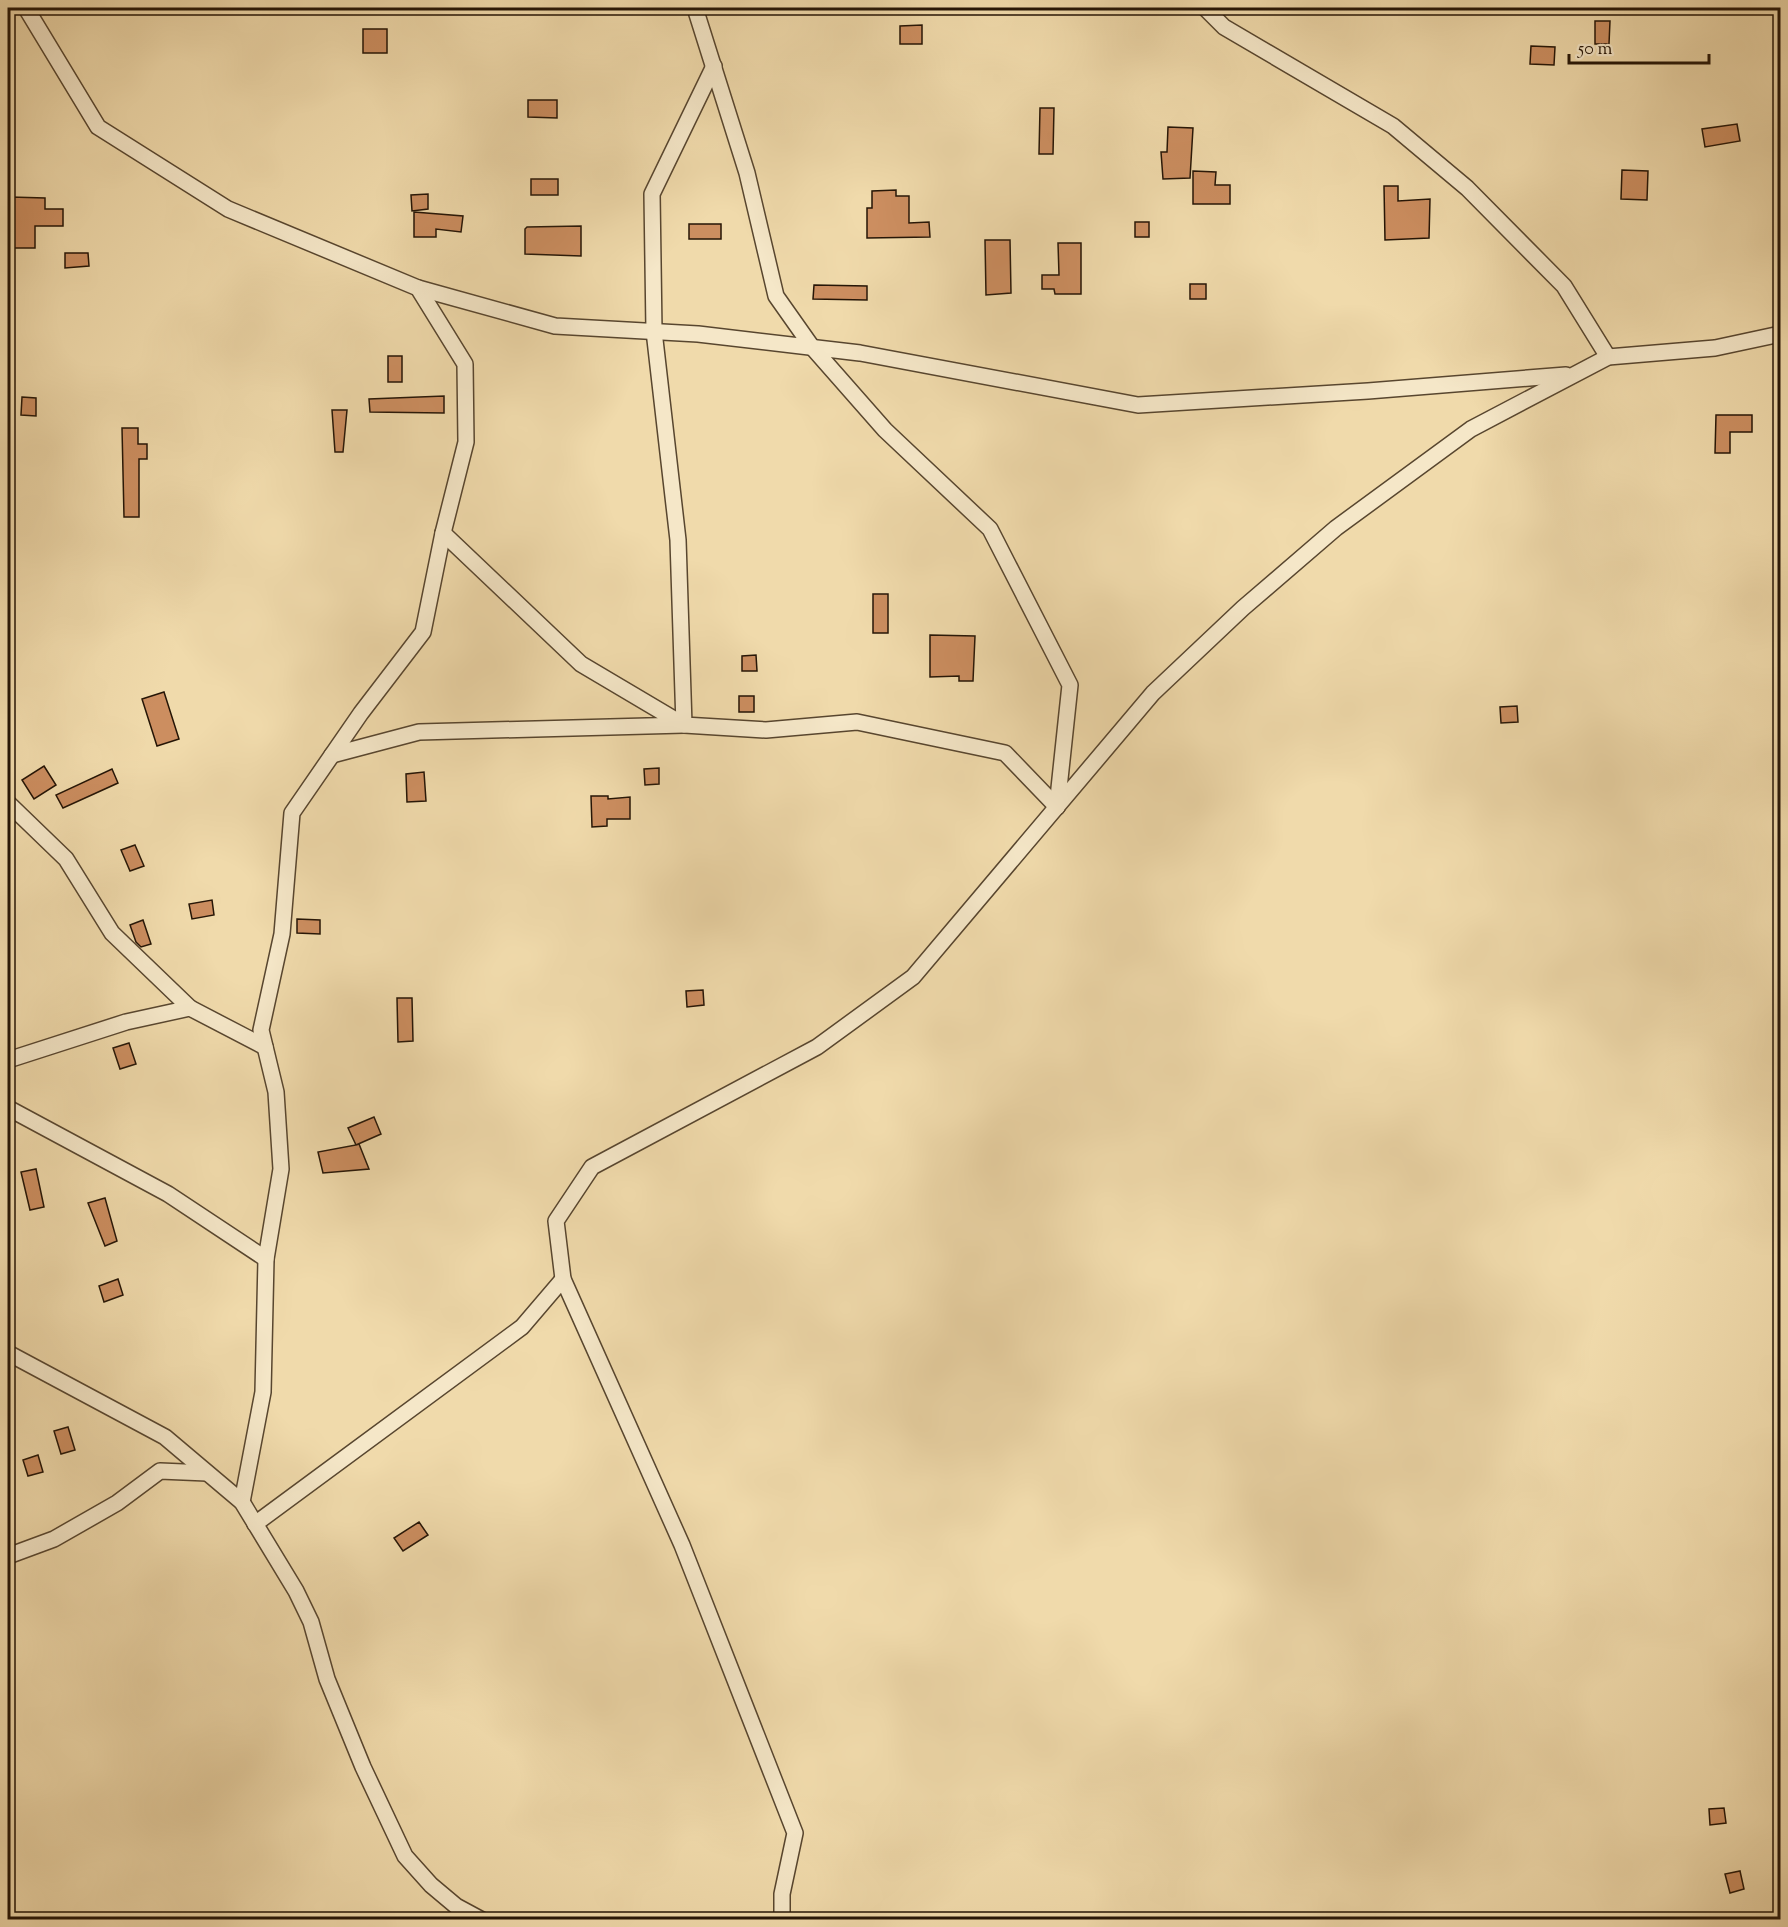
<svg xmlns="http://www.w3.org/2000/svg" width="1788" height="1927" viewBox="0 0 1788 1927" font-family="'Sorts Mill Goudy',serif">
<style>
.building{fill:#cc8e60;stroke:#251506;stroke-width:1.5}
.lines{fill:none;stroke-linecap:round;stroke-linejoin:round}
.minor-casing{stroke:#58462f;stroke-width:18}
.minor{stroke:#f5e7c8;stroke-width:15}
</style>
<rect width="100%" height="100%" fill="#f0daab"/>
<filter id="stains"><feTurbulence type="fractalNoise" baseFrequency=".00333" numOctaves="4"/><feColorMatrix values="0 0 0 0 .2 0 0 0 0 .09 0 0 0 0 .02 0 0 0 .5 -.17"/></filter>
<radialGradient id="worn" r=".72"><stop offset=".6" stop-color="#630" stop-opacity="0"/><stop offset="1" stop-color="#630" stop-opacity=".3"/></radialGradient>
<g class="building">
<path d="M1595 21H1610L1609 44H1595Z"/>
<path d="M922 25V44H900V26Z"/>
<rect x="363" y="29" width="24" height="24"/>
<path d="M1531 46 1555 47 1554 65 1530 64Z"/>
<path d="M528 100H557V118L528 117Z"/>
<path d="M1040 108H1054L1053 154H1039Z"/>
<path d="M1737 124 1740 141 1705 147 1702 129Z"/>
<path d="M1168 127 1193 128 1190 178 1163 179 1161 152H1167Z"/>
<path d="M1622 170 1648 171 1647 200 1621 199Z"/>
<path d="M1193 171 1216 172 1215 185H1230V204H1193Z"/>
<rect x="531" y="179" width="27" height="16"/>
<path d="M1384 186H1398V201L1430 199 1429 238 1385 240Z"/>
<path d="M896 190V196H909V223L929 222 930 237 867 238V208H872V191Z"/>
<path d="M428 194V209L412 211 411 195Z"/>
<path d="M10 197 45 198V209H63V226H35V248H8Z"/>
<path d="M414 212 463 216 461 232 436 229V237H414Z"/>
<rect x="1135" y="222" width="14" height="15"/>
<rect x="689" y="224" width="32" height="15"/>
<path d="M581 226V256L525 254V229L527 227Z"/>
<path d="M985 240H1010L1011 293 986 295Z"/>
<path d="M1058 243H1081V294H1055L1054 289H1042V275H1059Z"/>
<path d="M65 253H88L89 266 65 268Z"/>
<rect x="1190" y="284" width="16" height="15"/>
<path d="M814 285 867 286V300L813 299Z"/>
<rect x="388" y="356" width="14" height="26"/>
<path d="M444 396V413L370 412 369 399Z"/>
<path d="M22 397 36 398V416L21 415Z"/>
<path d="M332 410H347L343 452H335Z"/>
<path d="M1716 415H1752V432H1730V453H1715Z"/>
<path d="M122 428H138V444H147V459H139V517H124Z"/>
<rect x="873" y="594" width="15" height="39"/>
<path d="M930 635 975 636 973 681H959V676L930 677Z"/>
<path d="M756 655 757 671H742V656Z"/>
<path d="M164 692 179 739 157 746 142 699Z"/>
<rect x="739" y="696" width="15" height="16"/>
<path d="M1517 706 1518 722 1501 723 1500 707Z"/>
<path d="M44 766 56 785 34 799 22 780Z"/>
<path d="M659 768V784L645 785 644 769Z"/>
<path d="M112 769 118 783 63 808 56 795Z"/>
<path d="M424 772 426 801 407 802 406 774Z"/>
<path d="M591 796H608V799L630 797V819H607V826L592 827Z"/>
<path d="M135 845 144 866 130 871 121 850Z"/>
<path d="M212 900 214 915 192 919 189 904Z"/>
<path d="M297 919 320 920V934L297 933Z"/>
<path d="M143 920 151 944 141 947 136 942 130 925Z"/>
<path d="M703 990 704 1005 687 1007 686 991Z"/>
<path d="M397 998H412L413 1041 398 1042Z"/>
<path d="M129 1043 136 1064 120 1069 113 1048Z"/>
<path d="M374 1117 381 1134 356 1145 359 1144 369 1169 323 1173 318 1152 356 1145 348 1128Z"/>
<path d="M36 1169 44 1207 30 1210 21 1172Z"/>
<path d="M105 1198 117 1241 105 1246 88 1203Z"/>
<path d="M118 1279 123 1295 104 1302 99 1286Z"/>
<path d="M68 1427 75 1450 61 1454 54 1431Z"/>
<path d="M38 1455 43 1472 28 1476 23 1460Z"/>
<path d="M419 1522 428 1535 403 1551 394 1538Z"/>
<path d="M1724 1808 1726 1823 1710 1825 1709 1809Z"/>
<path d="M1740 1871 1744 1889 1730 1893 1725 1874Z"/>
</g>
<g class="lines">
<defs>
<g id="minor">
<path d="M26 8 98 127 228 209 418 288 465 364 466 442 443 533 423 632 361 713 292 813 282 934 261 1030 276 1092 281 1169 266 1259 263 1392 242 1502"/>
<path d="M695 8 747 173 776 296 812 347 885 430 990 529 1070 685 1057 807"/>
<path d="M1205 8 1224 27 1393 126 1467 188 1564 286 1608 357"/>
<path d="M714 66 652 194 654 331 678 540 684 725 766 730 857 722 1005 753 1057 807"/>
<path d="M418 288 555 326 698 334 860 353 1138 405 1368 391 1566 375"/>
<path d="M332 755 419 732 684 725 581 664 443 533"/>
<path d="M8 803 66 859 112 933 190 1008"/>
<path d="M8 1060 126 1022 190 1008 265 1047"/>
<path d="M8 1108 168 1194 266 1259"/>
<path d="M8 1353 165 1437 242 1502 296 1591 311 1622 327 1679 363 1767 405 1856 431 1885 456 1906 482 1920"/>
<path d="M255 1524 522 1327 563 1279"/>
<path d="M8 1556 54 1539 117 1503 160 1471 207 1473"/>
<path d="M782 1920V1894L795 1833 682 1545 563 1279 556 1221 592 1167 817 1047 913 977 1153 693 1243 608 1336 528 1471 429 1608 357 1715 348 1780 334"/>
</g>
</defs>
<use href="#minor" class="minor-casing"/>
<use href="#minor" class="minor"/>
</g>
<rect width="1788" height="1927" fill="none" stroke="#f0daab" stroke-width="30"/>
<rect x="9" y="9" width="1770" height="1909" fill="none" stroke="#251506" stroke-width="3"/>
<rect x="15" y="15" width="1758" height="1897" fill="none" stroke="#251506" stroke-width="1.5"/>
<path d="M1569 54v9h140v-9" fill="none" stroke="#251506" stroke-width="3"/>
<text x="1578" y="54" font-size="18" fill="#251506" stroke="#f5e7c8" stroke-width="4.5" paint-order="stroke">50 m</text>
<rect width="100%" height="100%" filter="url(#stains)"/>
<rect width="100%" height="100%" fill="url(#worn)"/>
</svg>
